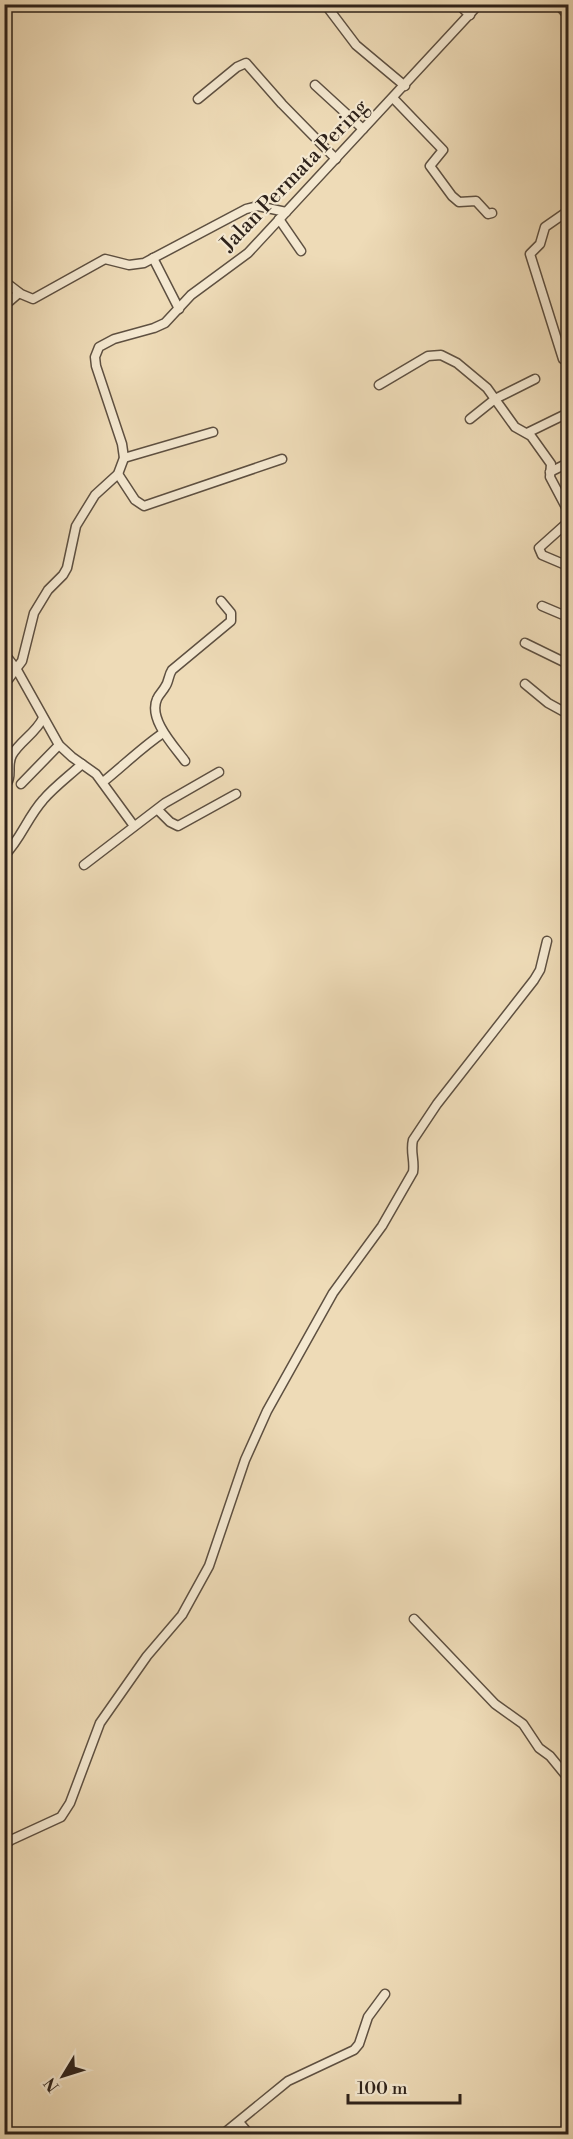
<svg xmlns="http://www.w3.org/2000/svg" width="573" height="2139" viewBox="0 0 573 2139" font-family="'Libre Bodoni',serif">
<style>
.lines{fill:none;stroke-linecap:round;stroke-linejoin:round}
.minor-casing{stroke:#5e5041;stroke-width:11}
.minor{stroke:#f4e8d0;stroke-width:8}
.labels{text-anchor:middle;stroke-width:4.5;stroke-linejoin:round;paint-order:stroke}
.street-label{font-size:21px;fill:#2e221a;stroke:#f4e8d0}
</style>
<rect width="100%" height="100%" fill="#eedbb7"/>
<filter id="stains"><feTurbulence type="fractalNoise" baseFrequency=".00333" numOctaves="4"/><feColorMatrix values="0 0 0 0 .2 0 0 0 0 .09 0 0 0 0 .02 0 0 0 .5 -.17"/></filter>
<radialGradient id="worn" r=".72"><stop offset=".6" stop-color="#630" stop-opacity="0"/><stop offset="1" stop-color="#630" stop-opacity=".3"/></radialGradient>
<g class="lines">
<defs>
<g id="minor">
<path d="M325 4 356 45 405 86"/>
<path d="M458 4 470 15"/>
<path d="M558 4 568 16"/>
<path d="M315 85 363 129"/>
<path d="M393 98 443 150 430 166 452 196 459 202 476 201 488 214 492 213"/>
<path d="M198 99 237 67 246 63 282 104 336 159"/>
<path d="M279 219 301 251"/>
<path d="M153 258 179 309"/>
<path d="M4 281 21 294 33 299 105 259 129 265 144 263 246 209 258 206 286 212"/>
<path d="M4 306 19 293"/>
<path d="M563 359 530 254 540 244 545 227 568 211"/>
<path d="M379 385 428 356 441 355 457 363 487 388 515 427 531 436 551 464 550 477 568 511"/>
<path d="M470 419 495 399 535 379"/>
<path d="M527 433 568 413"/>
<path d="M124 458 213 432"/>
<path d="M550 472 568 463"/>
<path d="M118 474 135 500 144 506 282 459"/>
<path d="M568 522 539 548 542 555 568 566"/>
<path d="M542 606 568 617"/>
<path d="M525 643 568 664"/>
<path d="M4 653 17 670 59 745 72 757 96 774 134 826"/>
<path d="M525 684 548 703 568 714"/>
<path d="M4 685 22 661 34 613 48 590 63 575 67 568 76 526 95 495 118 474 124 458 122 444 96 366 95 357 99 347 114 339 154 328 165 323 191 295 248 253 479 4"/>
<path d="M185 761C174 746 148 719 157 699 159 694 163 691 165 687 169 682 168 676 172 670L231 621V613L221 601"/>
<path d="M103 782C123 766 141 748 163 733"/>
<path d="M21 784 59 745"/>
<path d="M4 787C14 777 6 766 12 755 20 741 36 733 43 718"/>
<path d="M158 810 170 822 178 826 236 794"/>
<path d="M4 856C21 839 27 818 43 800 54 787 69 776 82 764"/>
<path d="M84 865 165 803 219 772"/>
<path d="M414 1619 495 1704 523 1724 539 1748 550 1756 568 1778"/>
<path d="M4 1845 11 1840 61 1817 70 1803 100 1723 147 1656 182 1615 209 1566 245 1460 267 1411 333 1293 382 1226 413 1172C415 1161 410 1151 413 1140L437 1104 534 980 540 970 547 941"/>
<path d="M239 2122 249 2134"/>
<path d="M223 2134 288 2081 354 2050 359 2044 368 2017 385 1994"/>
</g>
</defs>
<use href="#minor" class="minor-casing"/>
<use href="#minor" class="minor"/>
</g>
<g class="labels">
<g class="street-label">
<text transform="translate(294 175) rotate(-46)" y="7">Jalan Permata Pering</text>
</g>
</g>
<rect width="573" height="2139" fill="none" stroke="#eedbb7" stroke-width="24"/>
<rect x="6" y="6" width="561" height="2127" fill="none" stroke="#2e221a" stroke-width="3"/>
<rect x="12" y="12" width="549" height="2115" fill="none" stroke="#2e221a" stroke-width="1.5"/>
<g transform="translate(63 2076) rotate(232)" stroke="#f4e8d0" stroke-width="4.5" paint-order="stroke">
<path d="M0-4.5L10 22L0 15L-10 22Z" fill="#2e221a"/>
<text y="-9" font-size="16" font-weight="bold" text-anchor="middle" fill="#2e221a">N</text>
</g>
<path d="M348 2094v9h112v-9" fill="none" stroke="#2e221a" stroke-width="3"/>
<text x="357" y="2094" font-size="18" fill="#2e221a" stroke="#f4e8d0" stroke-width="4.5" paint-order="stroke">100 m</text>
<rect width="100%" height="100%" filter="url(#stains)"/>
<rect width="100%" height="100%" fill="url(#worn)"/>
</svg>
